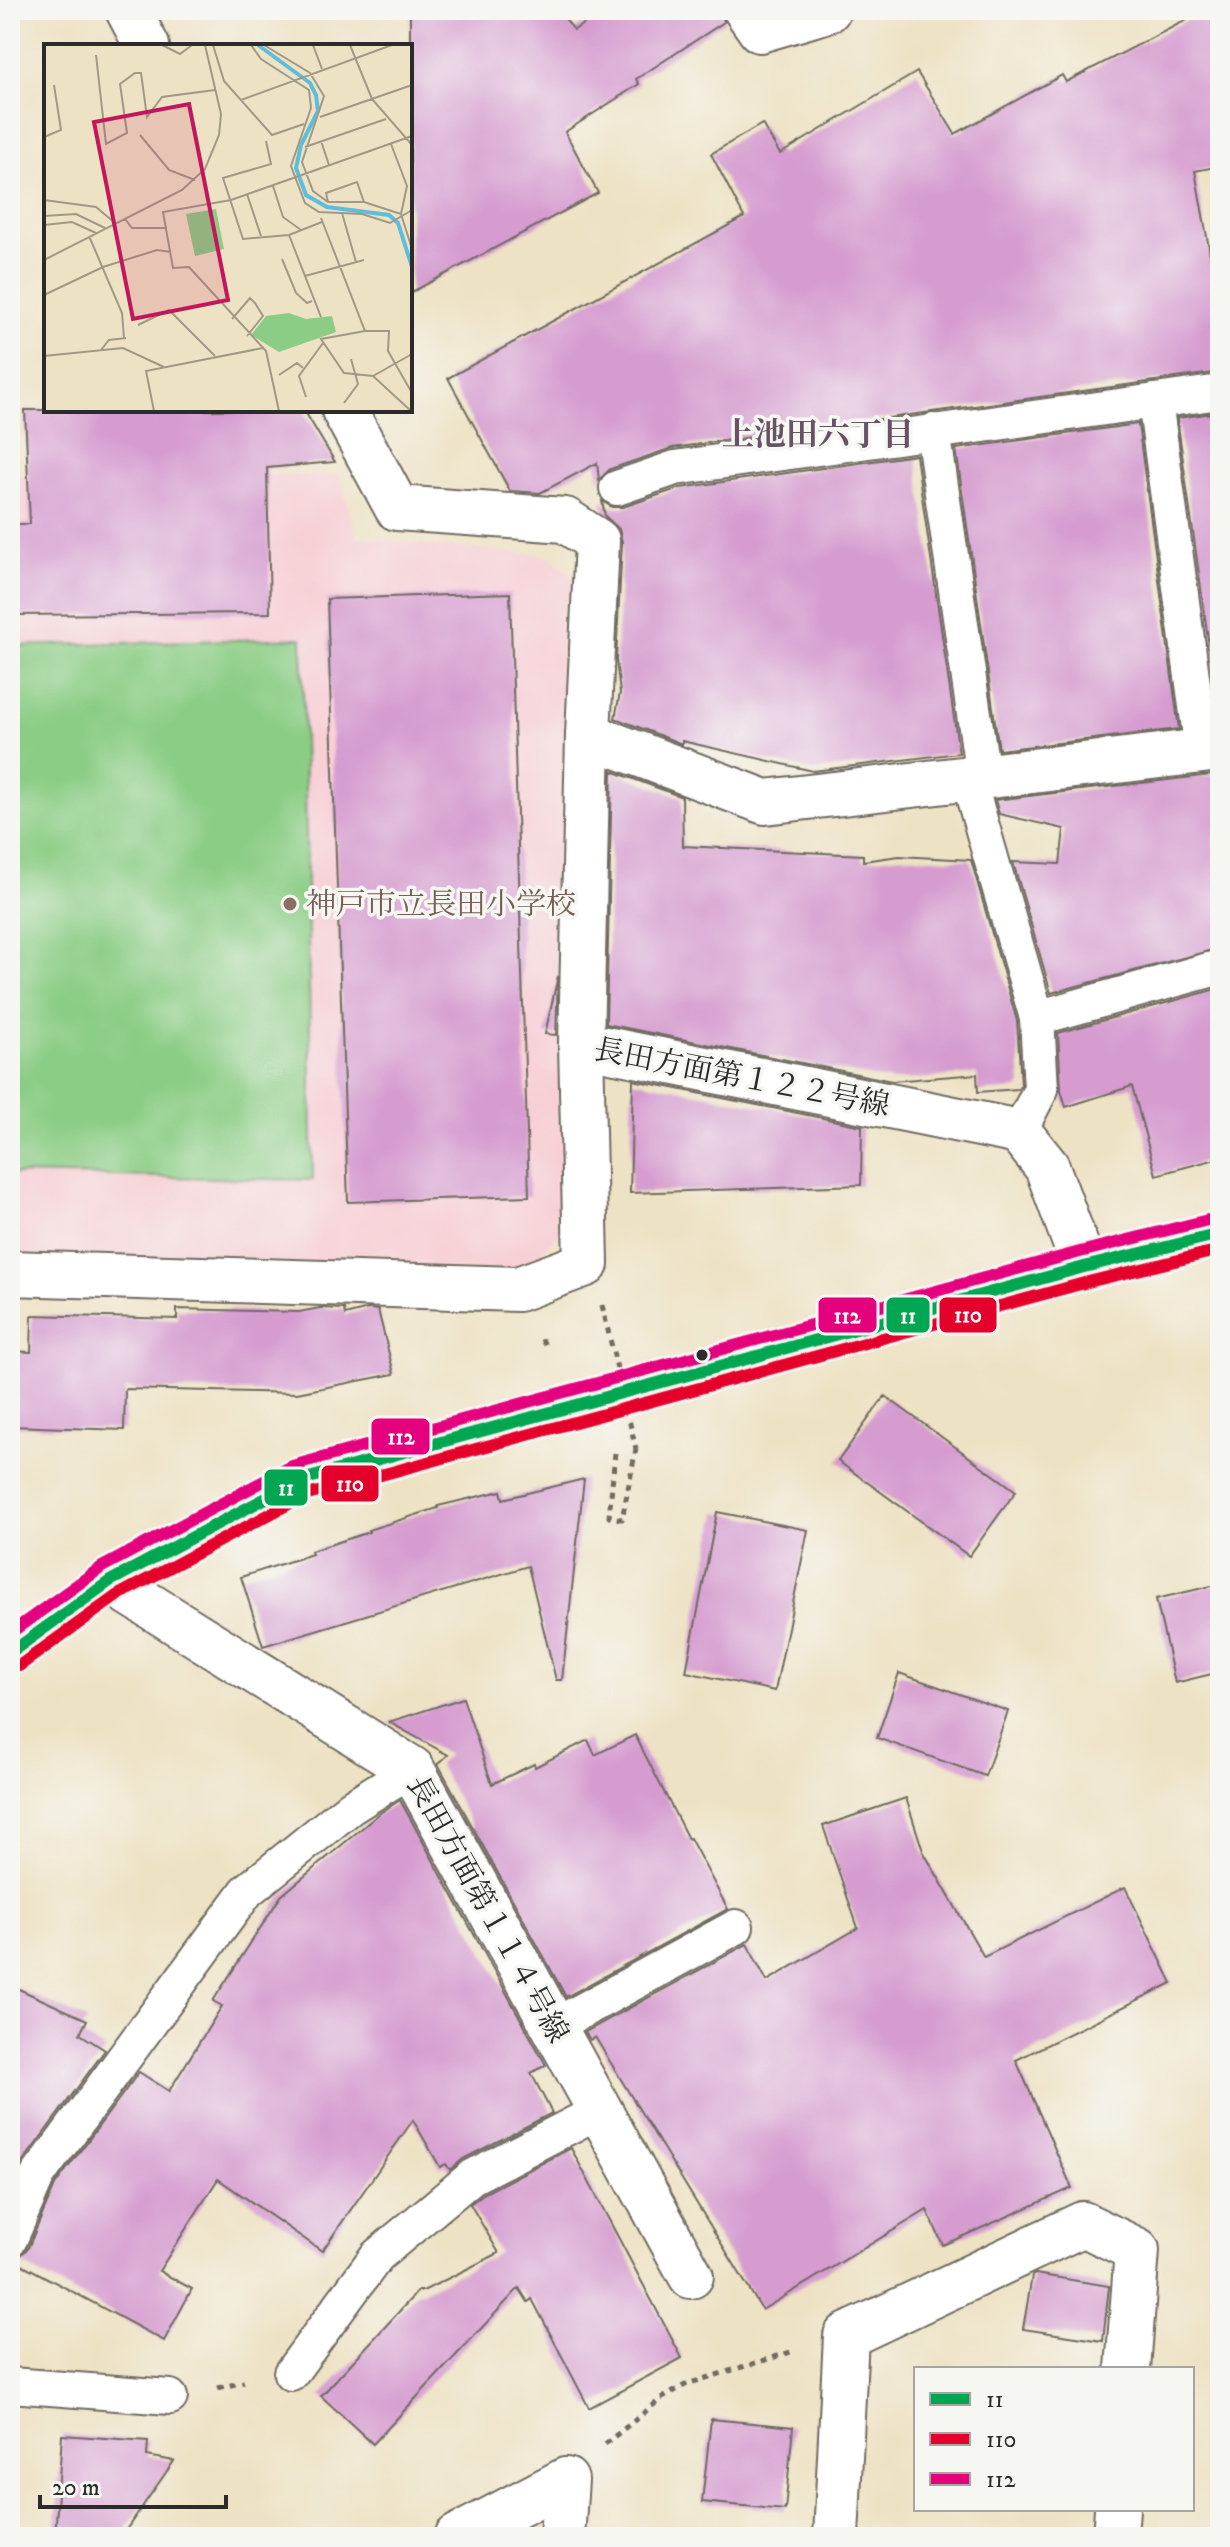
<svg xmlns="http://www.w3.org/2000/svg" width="1230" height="2547" viewBox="0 0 1230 2547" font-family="'IM FELL DW Pica','Noto Serif JP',serif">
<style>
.built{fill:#f7cfd5}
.pitch{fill:#8bcd85;stroke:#5b7c58;stroke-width:2}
.building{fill:#d69cd0}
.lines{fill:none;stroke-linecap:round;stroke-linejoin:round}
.lane-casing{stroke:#6f6b61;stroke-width:38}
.street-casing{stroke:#6f6b61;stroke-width:48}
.primary-casing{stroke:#6f6b61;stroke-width:48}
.path{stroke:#6f6b61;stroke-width:5;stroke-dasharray:6 6;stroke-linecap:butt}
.lane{stroke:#fff;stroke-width:34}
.street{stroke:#fff;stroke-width:44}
.primary{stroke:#f6be87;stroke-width:44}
.path-bridge{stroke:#6f6b61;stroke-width:5;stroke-dasharray:6 6;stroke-linecap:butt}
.bus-1-casing{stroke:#f6f6f2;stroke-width:18}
.bus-2-casing{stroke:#f6f6f2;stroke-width:18}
.bus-3-casing{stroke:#f6f6f2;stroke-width:18}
.bus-1{stroke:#00a651;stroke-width:12}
.bus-2{stroke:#e4002b;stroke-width:12}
.bus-3{stroke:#e5007d;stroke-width:12}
.education-dot{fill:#8d6e63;stroke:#f6f6f2;stroke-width:3}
.bus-dot{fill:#2b2b2b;stroke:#f6f6f2;stroke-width:3}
.labels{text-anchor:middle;stroke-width:7;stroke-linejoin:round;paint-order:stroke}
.education-label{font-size:30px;fill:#785e54;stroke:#f6f6f2;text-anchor:start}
.street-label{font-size:30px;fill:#2b2b2b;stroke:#f6f6f2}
.neighbourhood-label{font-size:32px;font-weight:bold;fill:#675365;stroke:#f6f6f2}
.inset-river{fill:none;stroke:#5cbedb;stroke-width:4}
.inset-road{fill:none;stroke:#a09987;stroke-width:2}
.view{fill:#c2185b;fill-opacity:0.15;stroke:#c2185b;stroke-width:4}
.inset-edge{fill:none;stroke:#2b2b2b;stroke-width:4}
.line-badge{stroke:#f6f6f2;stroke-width:3}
.badge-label{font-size:22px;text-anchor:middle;font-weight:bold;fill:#fff}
</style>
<rect width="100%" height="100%" fill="#f6f6f2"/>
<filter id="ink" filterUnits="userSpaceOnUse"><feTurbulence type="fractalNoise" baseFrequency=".0125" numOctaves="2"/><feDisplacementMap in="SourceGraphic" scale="16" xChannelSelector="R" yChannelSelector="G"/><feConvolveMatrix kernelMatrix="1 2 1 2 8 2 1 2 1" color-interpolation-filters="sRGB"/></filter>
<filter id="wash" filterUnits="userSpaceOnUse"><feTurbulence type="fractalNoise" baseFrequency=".006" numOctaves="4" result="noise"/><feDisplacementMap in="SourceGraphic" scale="32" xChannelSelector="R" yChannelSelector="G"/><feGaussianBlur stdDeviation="1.8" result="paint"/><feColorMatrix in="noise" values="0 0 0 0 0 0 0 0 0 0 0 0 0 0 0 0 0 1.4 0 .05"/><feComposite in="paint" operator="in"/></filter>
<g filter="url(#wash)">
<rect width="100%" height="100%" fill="#eee2c4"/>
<path class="built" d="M10 475H339L357 537 548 556 576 579 562 1230 523 1272 10 1254Z"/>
<path class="pitch" d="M302 638 313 1180 10 1174V646Z"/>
<g id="blocks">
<g class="building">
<path d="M410 10H558L574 30 605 10H721L724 22 636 79 639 84 565 132 598 193 410 293Z"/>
<path d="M1206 10H1220V166L1195 171 1220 309V372L672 448 610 469 599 480 597 463 540 493 510 491 448 378 744 217 711 154 762 124 780 154 917 72 955 134 1062 75 1066 82Z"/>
<path d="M25 410H304L335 462 267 468 270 613 10 615V524H30Z"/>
<path d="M1220 412V724L1177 418Z"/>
<path d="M1138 424 1179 729 999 750 956 449Z"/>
<path d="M916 455 959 753 813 771 682 741V744L615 718 620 693 616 660 622 542 619 529 605 516 602 501 612 507H623L680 488Z"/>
<path d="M510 593 529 1196 348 1202 327 599Z"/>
<path d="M612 771 682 797 683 846 863 855V861L899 856 971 860 1017 1021 1021 1085 1018 1089 978 1092 977 1074 892 1081 606 1024Z"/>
<path d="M1220 774V948L1051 993 1013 862 1060 864 1064 829 999 814 995 800Z"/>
<path d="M558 976 556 1035 545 1034Z"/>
<path d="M1220 988V1158L1156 1175 1132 1086 1066 1107 1061 1090 1058 1033Z"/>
<path d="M633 1080 862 1126 861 1185 630 1193Z"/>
<path d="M320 1308 344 1309 345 1315 368 1309 378 1310 394 1374 297 1393 125 1389 124 1430 10 1426V1351L31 1352 32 1315 177 1319V1309L299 1312Z"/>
<path d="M885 1396 1016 1491 969 1556 838 1461Z"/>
<path d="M584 1479 562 1680H556L528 1566 263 1646 241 1577 312 1554 311 1551 369 1532 368 1530 438 1508V1506L501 1491 503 1499Z"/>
<path d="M717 1512 808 1530 775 1691 686 1672Z"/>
<path d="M1220 1584V1672L1175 1683 1156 1599Z"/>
<path d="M899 1673 1008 1711 985 1776 877 1738Z"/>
<path d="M463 1698 492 1784 534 1764 535 1767 588 1740 595 1755 635 1735 688 1839 690 1838 728 1909 566 1997 438 1764 448 1755 389 1722Z"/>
<path d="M906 1798 923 1851 984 1957 1125 1887 1172 1983 1016 2060 1072 2188 943 2245 927 2210 762 2310 595 2037 590 2040 585 2032 747 1944 767 1981 858 1928 823 1826Z"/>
<path d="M400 1800 546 2065 531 2073 552 2113 463 2159 450 2170 446 2164 440 2167 413 2120 322 2251 218 2179 159 2271 192 2289 164 2341 12 2259 21 2255 28 2248 55 2185 139 2072 169 2091 222 2006 213 2001 281 1896 380 1813Z"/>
<path d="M10 1985 87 2020 80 2034 105 2050 22 2163 10 2189Z"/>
<path d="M571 2148 682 2358 589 2408 532 2299 528 2302 519 2288 373 2444 321 2396 418 2291H423L499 2253 470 2204 483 2194Z"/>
<path d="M1035 2274 1109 2286 1103 2341 1023 2329 1032 2276Z"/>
<path d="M711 2419 793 2427 785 2510 702 2502Z"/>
<path d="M62 2435 148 2441 147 2456 174 2461 121 2537H55Z"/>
</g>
</g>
</g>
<g filter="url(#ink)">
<use href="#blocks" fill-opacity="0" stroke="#6f6b61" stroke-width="2"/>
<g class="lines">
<defs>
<g id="lane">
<path d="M1155 401 1202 751"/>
<path d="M933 431 983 776"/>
<path d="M617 488 675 468 1220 392"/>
<path d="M968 778 1037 1018 1041 1089 1019 1132"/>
<path d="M1037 1018 1220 967"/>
<path d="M554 2026 736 1927"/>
<path d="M10 2239 38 2175 247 1891 351 1807 412 1769"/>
<path d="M291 2373 377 2256 472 2177 601 2110"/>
<path d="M10 2385 170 2397"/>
</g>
<g id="street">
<path d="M128 10 147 46"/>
<path d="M746 10 760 30 828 10"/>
<path d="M588 735 765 802 1220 749"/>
<path d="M581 1044 1019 1132 1047 1167 1084 1267"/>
<path d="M10 1273 518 1289 586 1264 581 1044 588 735 597 541 565 520 397 508 344 410"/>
<path d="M110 1581 412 1769 691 2276"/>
<path d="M457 2537 566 2480 562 2537"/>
<path d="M836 2537 846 2336 1083 2224 1137 2250 1128 2369"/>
<path d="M1115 2537 1117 2509"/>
</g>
<path id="primary" d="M10 1653 110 1581 298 1481 1084 1267 1220 1234"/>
</defs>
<use href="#lane" class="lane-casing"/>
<use href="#street" class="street-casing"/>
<use href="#primary" class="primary-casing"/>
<g class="path">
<path d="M542 1339 547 1350"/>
<path d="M615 1453 609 1517 622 1519 636 1449"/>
<path d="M218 2388 244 2382"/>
<path d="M605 2444 661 2399 687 2384 791 2352"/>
</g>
<use href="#lane" class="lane"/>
<use href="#street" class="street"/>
<use href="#primary" class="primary"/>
<path class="path-bridge" d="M602 1305 636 1449"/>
<defs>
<path id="bus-1" d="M10 1653 110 1581 298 1481 1084 1267 1220 1234"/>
<path id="bus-2" d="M19 1666 118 1595 304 1496 1088 1282 1220 1250"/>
<path id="bus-3" d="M10 1633 102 1567 292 1466 1080 1252 1216 1218"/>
</defs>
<use href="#bus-1" class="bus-1-casing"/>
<use href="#bus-2" class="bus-2-casing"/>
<use href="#bus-3" class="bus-3-casing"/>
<use href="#bus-1" class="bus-1"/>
<use href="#bus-2" class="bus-2"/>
<use href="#bus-3" class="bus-3"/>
</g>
</g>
<circle class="education-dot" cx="290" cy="904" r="8"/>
<circle class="bus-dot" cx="702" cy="1355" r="7"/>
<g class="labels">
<g class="education-label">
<text x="306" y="914">神戸市立長田小学校</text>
</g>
<g class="street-label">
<text transform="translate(742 1077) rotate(11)" y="10">長田方面第１２２号線</text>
<text transform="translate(488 1909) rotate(61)" y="10">長田方面第１１４号線</text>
</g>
<g class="neighbourhood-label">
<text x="818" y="445">上池田六丁目</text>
</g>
</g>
<g transform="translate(44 44)">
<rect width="368" height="368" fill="#eee2c4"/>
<path d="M245 269 262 275 288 272 292 288 235 308 207 291 222 272Z" fill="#8bcd85"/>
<path d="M172 165 180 205 151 212 142 170Z" fill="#8bcd85"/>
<path class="inset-river" d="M214 1 266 39 272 51 274 67 257 101 252 124 262 151 283 163 345 171 354 179 368 223"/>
<path class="inset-road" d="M118 1 136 10 148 1M169 1 180 37 228 91 260 80M196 1H207L217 15 265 46 267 64 247 122 261 159 275 168 318 170 346 179 368 166M220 1 266 29 280 52 258 118 269 147 284 158H320L357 170M269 1 278 25M306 1 328 55 368 101M52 11 62 100 83 89 76 40 91 29H97L103 73 118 53 171 46M197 56 348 1M276 73 368 41M96 91 125 126 151 136M0 93 17 86 10 41M222 97 227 120 179 134 199 195 245 191 278 178M277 97 285 121M347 100 363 142 357 170 368 205M261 103 342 75M229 142 239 173 257 186M203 150 217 192M0 156 52 163 71 179M284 158 282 149 313 138 320 158M298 169 312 218M0 172 32 170 61 184M277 174 321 287H345L344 307 368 349M81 175 88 184H123M0 181 28 178 52 189M245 191 277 273M45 192 78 269 80 294M238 215 252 249 263 259 268 257M0 216 138 146 161 125 175 91 177 70 161 1M261 232 320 216M0 251 59 223 113 206 127 208M188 275 206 254 211 259 219 272 203 292M94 281 125 266 171 312M321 287 277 295 300 329 329 332 367 367M57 306 65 296 82 294M0 312 79 304 120 323M235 331 253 319 259 324M329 332 368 310M262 353 255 332 279 299M300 359 314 340 307 315M110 367 102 327 219 304M235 367 222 307 145 223 129 224 119 168 187 156 368 92"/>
<path class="view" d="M145 60 184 256 89 275 50 78Z"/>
<rect width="368" height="368" class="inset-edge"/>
</g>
<g class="line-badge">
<rect x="938" y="1296" width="60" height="38" rx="8" fill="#e4002b"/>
<rect x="885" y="1296" width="46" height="38" rx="8" fill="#00a651"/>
<rect x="817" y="1296" width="61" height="38" rx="8" fill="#e5007d"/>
<rect x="370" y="1417" width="61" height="39" rx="8" fill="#e5007d"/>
<rect x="320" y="1464" width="60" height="39" rx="8" fill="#e4002b"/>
<rect x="263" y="1468" width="46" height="39" rx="8" fill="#00a651"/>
</g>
<g class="badge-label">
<text x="968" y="1322">110</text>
<text x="908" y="1323">11</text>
<text x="847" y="1323">112</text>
<text x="401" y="1444">112</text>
<text x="350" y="1491">110</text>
<text x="286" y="1495">11</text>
</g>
<rect width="1230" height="2547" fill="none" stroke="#f6f6f2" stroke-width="40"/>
<rect x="914" y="2367" width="280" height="144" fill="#f6f6f2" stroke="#a5a5a2" stroke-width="2"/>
<rect x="930" y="2393" width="40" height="12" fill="#00a651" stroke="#a5a5a2" stroke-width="2"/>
<text x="986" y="2407" font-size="24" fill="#2b2b2b">11</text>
<rect x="930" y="2433" width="40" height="12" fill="#e4002b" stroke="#a5a5a2" stroke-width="2"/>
<text x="986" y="2447" font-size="24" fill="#2b2b2b">110</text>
<rect x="930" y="2473" width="40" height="12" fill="#e5007d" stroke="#a5a5a2" stroke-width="2"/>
<text x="986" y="2487" font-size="24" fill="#2b2b2b">112</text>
<path d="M40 2495v12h186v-12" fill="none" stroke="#2b2b2b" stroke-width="4"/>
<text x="52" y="2495" font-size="24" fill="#2b2b2b" stroke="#f6f6f2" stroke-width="6" paint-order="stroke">20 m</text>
</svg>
